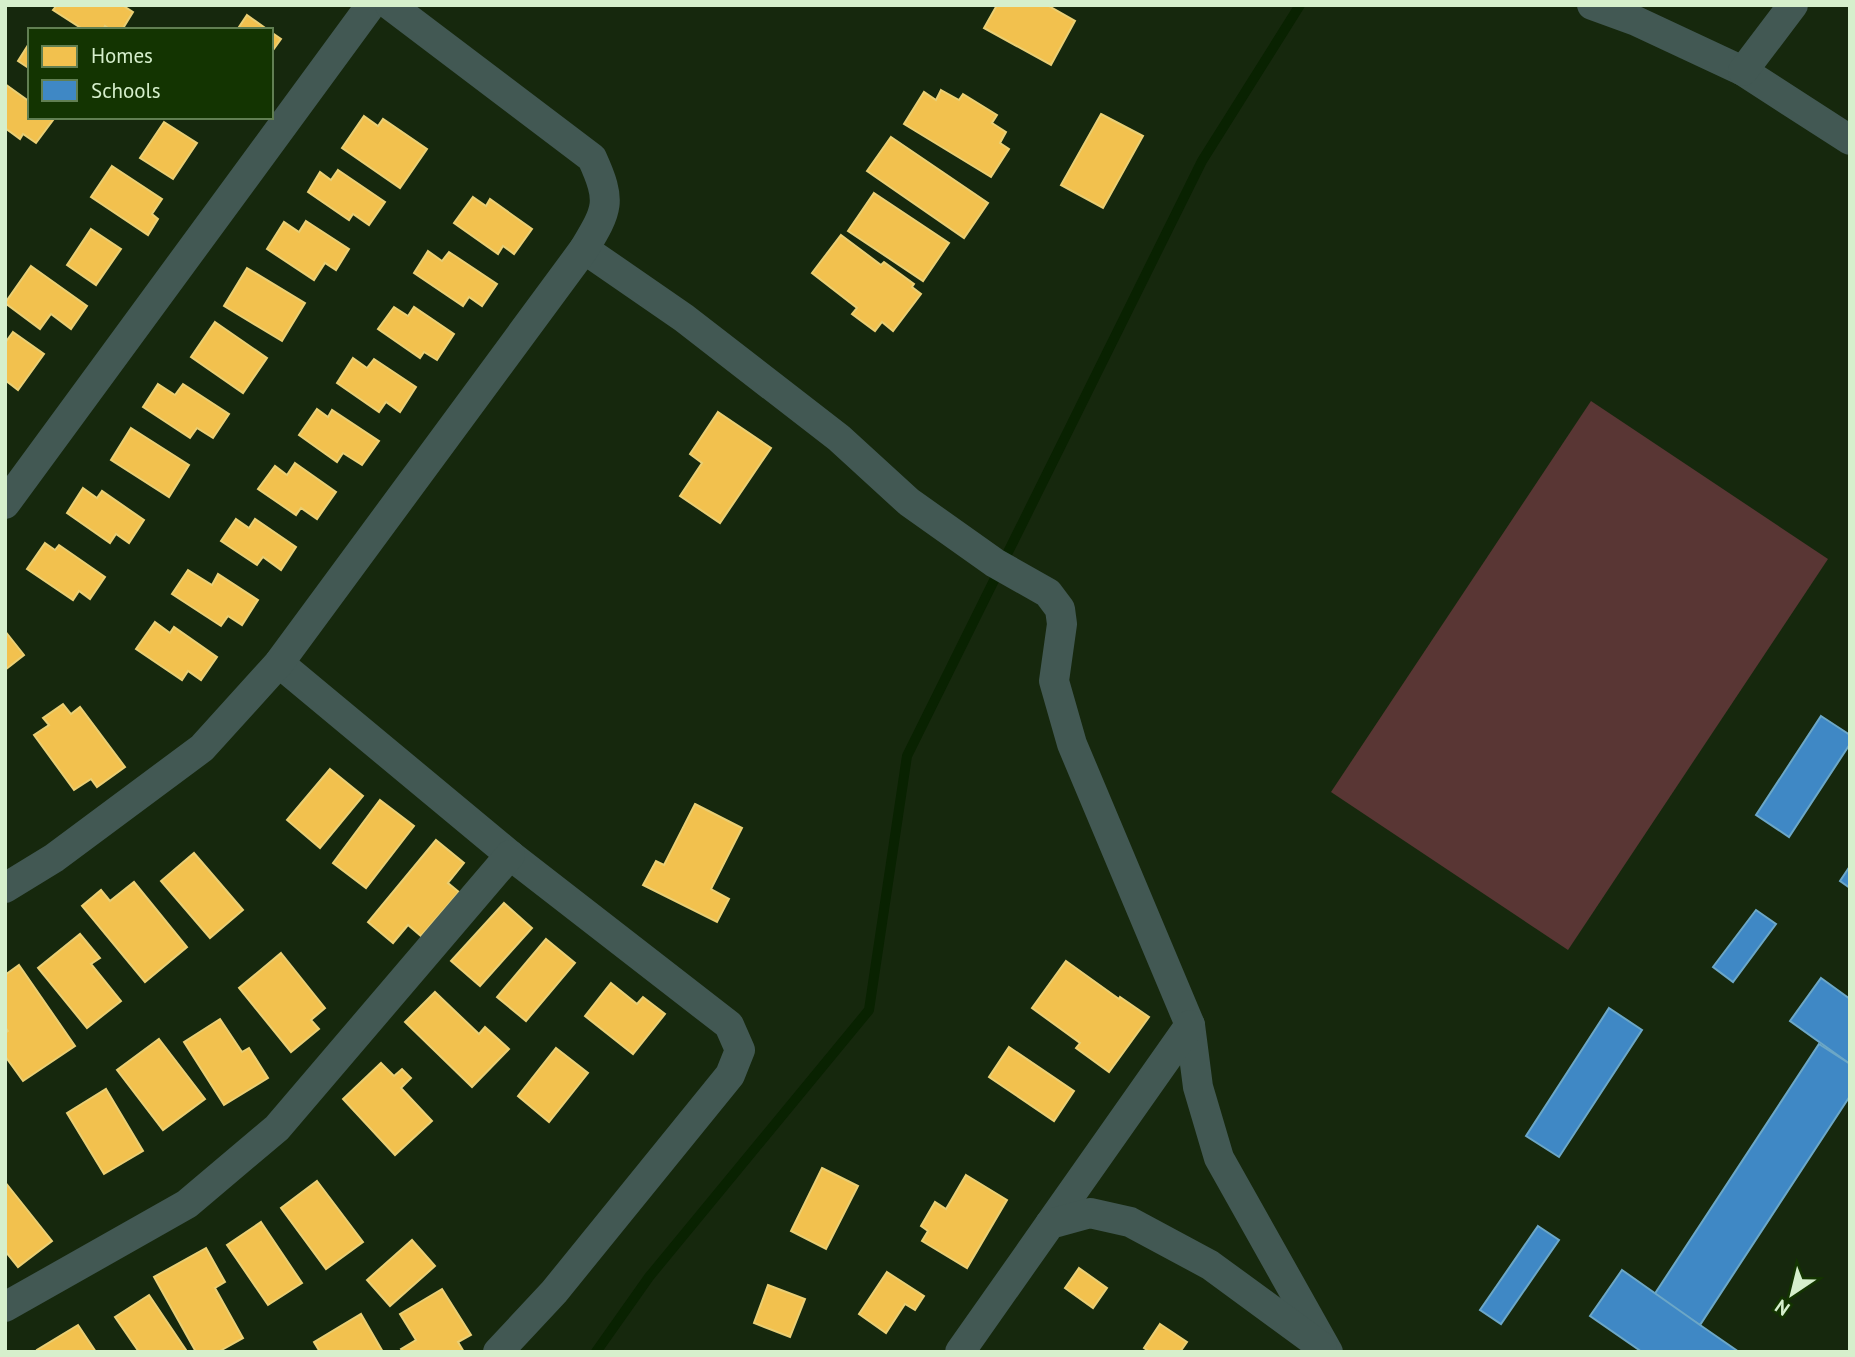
<svg xmlns="http://www.w3.org/2000/svg" width="1855" height="1357" viewBox="0 0 1855 1357" font-family="'PT Sans',sans-serif">
<style>
.green{fill:#593634}
.homes{fill:#f2c14e;stroke:#eacf74;stroke-width:2}
.schools{fill:#3f88c5;stroke:#6ca7c7;stroke-width:2}
.lines{fill:none;stroke-linecap:round;stroke-linejoin:round}
.stream{stroke:#092201;stroke-width:10}
.street{stroke:#425853;stroke-width:30}
</style>
<rect width="100%" height="100%" fill="#16280d"/>
<path class="green" d="M1591 401 1828 559 1568 950 1331 792Z"/>
<g class="homes">
<path d="M57 5H122L133 12 122 30H111L105 26 103 30H84L53 10Z"/>
<path d="M997 5H1047L1075 21 1051 65 984 28Z"/>
<path d="M247 15 268 30H237Z"/>
<path d="M271 32 281 39 271 53Z"/>
<path d="M30 42V69L18 61Z"/>
<path d="M5 84 30 102V117H50L53 120 36 143 23 134 20 139 5 128Z"/>
<path d="M941 90 959 100 963 94 997 115 992 123 1006 132 1000 143 1009 149 991 177 904 124 924 92 936 100Z"/>
<path d="M1101 114 1143 136 1103 208 1061 185Z"/>
<path d="M364 116 378 126 383 119 427 149 400 188 342 148Z"/>
<path d="M164 122 197 143 173 179 140 158Z"/>
<path d="M891 137 988 203 964 238 867 171Z"/>
<path d="M112 166 162 199 152 214 158 219 148 235 91 197Z"/>
<path d="M338 170 385 202 369 225 353 214 349 220 308 192 320 172 331 180Z"/>
<path d="M874 193 949 243 923 281 848 231Z"/>
<path d="M473 197 486 206 490 199 532 229 514 254 503 246 498 254 454 223Z"/>
<path d="M306 221 349 249 336 270 325 263 314 280 267 249 284 222 299 232Z"/>
<path d="M91 229 121 249 96 285 67 265Z"/>
<path d="M841 235 881 265 884 262 914 284 912 287 921 294 893 331 882 322 875 331 852 314 857 308 812 273Z"/>
<path d="M428 251 442 261 449 252 497 284 482 306 469 297 463 306 414 273Z"/>
<path d="M31 266 87 306 71 329 51 314 40 329 5 303Z"/>
<path d="M247 268 305 303 282 341 224 306Z"/>
<path d="M394 307 408 316 414 307 454 334 437 360 424 352 420 358 378 329Z"/>
<path d="M215 322 267 358 243 393 191 357Z"/>
<path d="M13 332 44 354 18 390 5 380V343Z"/>
<path d="M353 358 367 368 374 359 416 387 400 412 386 402 379 412 337 383Z"/>
<path d="M158 384 175 395 183 384 229 414 213 438 197 428 190 438 143 407Z"/>
<path d="M317 409 328 417 332 410 379 441 362 465 343 453 337 462 299 435Z"/>
<path d="M718 412 771 448 720 523 680 496 702 463 690 454Z"/>
<path d="M131 428 189 465 169 497 111 460Z"/>
<path d="M295 463 336 492 317 519 301 508 296 515 258 489 275 466 287 475Z"/>
<path d="M83 488 97 498 102 491 144 520 129 543 116 534 110 543 67 513Z"/>
<path d="M236 519 249 528 255 519 296 547 281 570 263 557 257 565 221 541Z"/>
<path d="M45 543 55 550 59 545 105 577 90 599 79 591 73 600 27 569Z"/>
<path d="M188 570 212 585 218 574 258 600 242 625 228 616 221 626 172 594Z"/>
<path d="M155 622 170 633 174 627 217 657 201 680 188 671 182 680 136 649Z"/>
<path d="M5 631 24 655 5 670Z"/>
<path d="M63 704 71 714 80 707 125 767 97 787 91 779 74 790 34 735 49 725 43 718Z"/>
<path d="M330 769 363 796 320 848 287 820Z"/>
<path d="M380 800 414 826 366 888 333 863Z"/>
<path d="M695 804 742 828 711 889 729 899 717 922 643 885 656 861 664 865Z"/>
<path d="M436 840 464 863 448 883 459 892 421 936 408 925 393 943 368 922Z"/>
<path d="M194 853 243 910 210 938 161 881Z"/>
<path d="M134 882 187 947 145 982 82 906 101 890 110 901Z"/>
<path d="M504 903 532 928 480 986 451 961Z"/>
<path d="M80 934 100 958 91 964 121 1001 87 1028 38 968Z"/>
<path d="M546 939 575 963 526 1021 497 997Z"/>
<path d="M281 953 325 1008 311 1020 319 1029 291 1052 239 988Z"/>
<path d="M1066 961 1119 999 1120 997 1149 1017 1109 1072 1076 1048 1080 1043 1032 1008Z"/>
<path d="M19 965 75 1046 23 1081 5 1056V1033L8 1031 5 1027V975Z"/>
<path d="M611 983 637 1004 643 997 665 1014 633 1054 585 1016Z"/>
<path d="M435 992 479 1034 485 1027 509 1049 472 1087 405 1022Z"/>
<path d="M220 1019 242 1052 249 1048 268 1078 224 1105 184 1042Z"/>
<path d="M159 1039 205 1099 163 1130 117 1070Z"/>
<path d="M1009 1047 1074 1091 1054 1121 989 1077Z"/>
<path d="M556 1048 588 1073 549 1122 518 1096Z"/>
<path d="M381 1063 394 1076 402 1069 411 1078 401 1088 432 1121 395 1155 343 1099Z"/>
<path d="M106 1089 143 1151 104 1174 67 1113Z"/>
<path d="M822 1168 858 1186 826 1249 791 1231Z"/>
<path d="M966 1175 1007 1200 967 1268 922 1241 928 1231 921 1226 935 1202 946 1209Z"/>
<path d="M317 1181 363 1242 326 1269 281 1208Z"/>
<path d="M5 1182 52 1241 18 1267 5 1251Z"/>
<path d="M261 1222 302 1283 268 1305 227 1245Z"/>
<path d="M412 1240 435 1266 390 1306 367 1280Z"/>
<path d="M206 1248 225 1282 215 1288 243 1338 218 1352H196L154 1277Z"/>
<path d="M1079 1268 1107 1288 1093 1308 1065 1288Z"/>
<path d="M887 1272 924 1296 915 1310 905 1304 886 1333 859 1314Z"/>
<path d="M768 1285 805 1299 790 1337 754 1323Z"/>
<path d="M442 1289 471 1335 458 1342 464 1352H403L401 1349 416 1340 400 1314Z"/>
<path d="M149 1295 186 1350 183 1352H139L115 1317Z"/>
<path d="M361 1314 383 1352H320L314 1342Z"/>
<path d="M1160 1324 1187 1342 1180 1352H1150L1144 1348Z"/>
<path d="M78 1325 96 1352H38L37 1350Z"/>
</g>
<g class="schools">
<path d="M1821 716 1850 735V744L1789 837 1756 815Z"/>
<path d="M1850 866V888L1840 881Z"/>
<path d="M1756 910 1776 924 1733 982 1713 967Z"/>
<path d="M1821 978 1850 999V1064L1790 1021Z"/>
<path d="M1609 1008 1642 1030 1559 1157 1526 1136Z"/>
<path d="M1819 1044 1850 1064V1096L1700 1325 1654 1295Z"/>
<path d="M1538 1226 1559 1240 1501 1324 1480 1310Z"/>
<path d="M1622 1270 1700 1325 1739 1352H1642L1590 1316Z"/>
</g>
<g class="lines">
<path class="stream" d="M596 1352 649 1277 869 1010 907 756 1202 161 1300 5"/>
<g class="street">
<path d="M1592 5 1636 21 1743 71 1850 140"/>
<path d="M1743 71 1793 5"/>
<path d="M584 249 684 318 839 438 909 502 995 563 1048 593 1060 609 1062 624 1054 681 1072 744 1190 1025 1198 1087 1219 1158 1328 1352"/>
<path d="M5 504 371 5"/>
<path d="M279 663 510 855 729 1025 740 1050 730 1075 554 1292 498 1352"/>
<path d="M5 888 54 858 202 748 279 663 584 249C608 209 612 202 592 158L390 5"/>
<path d="M1050 1224 1190 1025"/>
<path d="M5 1307 187 1204 277 1128 510 855"/>
<path d="M960 1352 1050 1224 1090 1213 1130 1222 1210 1265 1322 1347"/>
</g>
</g>
<rect width="1855" height="1357" fill="none" stroke="#d6efcc" stroke-width="14"/>
<rect x="28" y="28" width="245" height="91" fill="#133401" stroke="#617f52" stroke-width="2"/>
<rect x="42" y="46" width="35" height="21" fill="#f2c14e" stroke="#617f52" stroke-width="2"/>
<text x="91" y="63" font-size="21" fill="#d6efcc">Homes</text>
<rect x="42" y="80" width="35" height="21" fill="#3f88c5" stroke="#617f52" stroke-width="2"/>
<text x="91" y="98" font-size="21" fill="#d6efcc">Schools</text>
<g transform="translate(1792 1294) rotate(215)" stroke="#133401" stroke-width="5" paint-order="stroke">
<path d="M0-5L12 26L0 18L-12 26Z" fill="#d6efcc"/>
<text y="-10" font-size="19" font-weight="bold" text-anchor="middle" fill="#d6efcc">N</text>
</g>
</svg>
